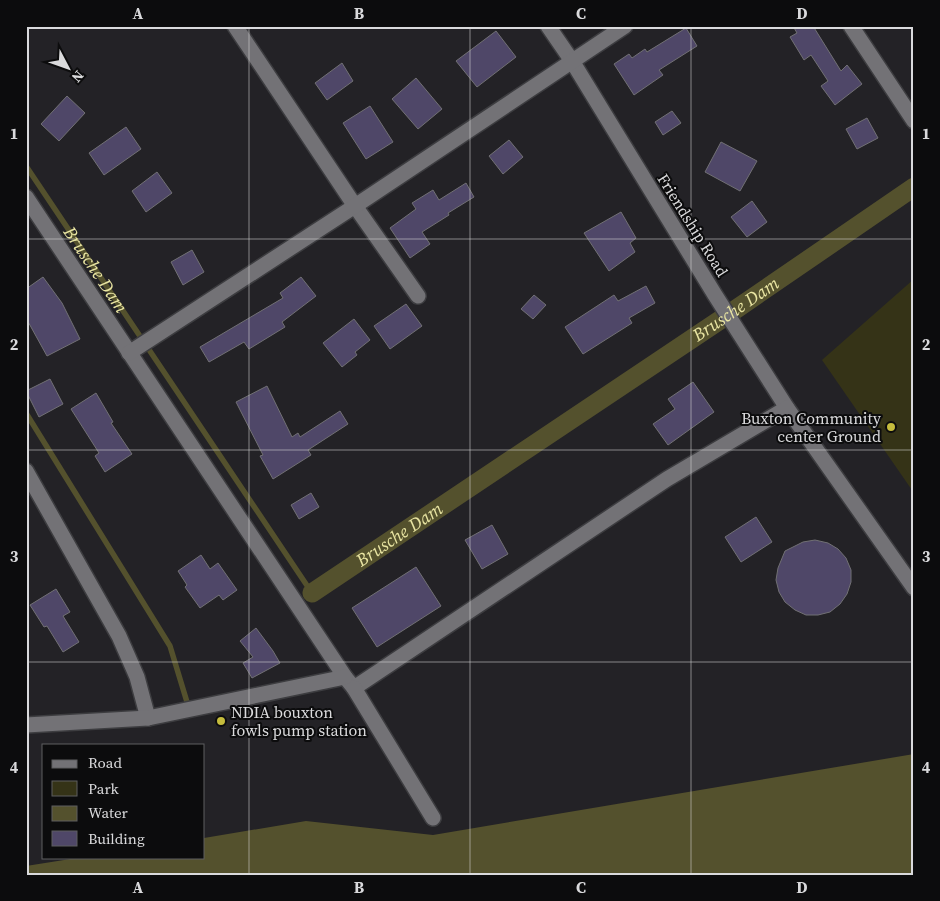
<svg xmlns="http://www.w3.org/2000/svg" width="940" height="901" viewBox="0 0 940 901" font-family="'Source Serif 4',serif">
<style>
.green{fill:#353317}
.water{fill:#54512d}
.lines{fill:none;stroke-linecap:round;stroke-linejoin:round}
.stream{stroke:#54512d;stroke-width:5.5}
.canal{stroke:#54512d;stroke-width:19}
.building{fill:#4f4768;stroke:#717074}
.street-casing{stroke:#3d3d40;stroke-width:18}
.street{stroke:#737276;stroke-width:15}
.grid{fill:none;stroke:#dadadc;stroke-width:1;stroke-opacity:0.55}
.poi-dot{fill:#c5bc3d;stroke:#0c0c0d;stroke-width:2}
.labels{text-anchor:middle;stroke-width:4;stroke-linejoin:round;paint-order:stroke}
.street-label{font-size:16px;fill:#dadadc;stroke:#0c0c0d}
.poi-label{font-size:16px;fill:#dadadc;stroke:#0c0c0d;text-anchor:end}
.water-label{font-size:18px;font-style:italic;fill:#e8e4a2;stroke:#0c0c0d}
.neatline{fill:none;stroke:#dadadc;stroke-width:2}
.grid-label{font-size:16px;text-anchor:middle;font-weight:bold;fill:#dadadc}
</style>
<rect width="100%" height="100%" fill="#232226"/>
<path class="green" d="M914 279V493L822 360Z"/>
<path class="water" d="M914 754V875H26V866L83 857H204V838L306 821 433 835Z"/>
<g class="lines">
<g class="stream">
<path id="s1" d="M26 166 312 593"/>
<path d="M26 413 170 646 187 702"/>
</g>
<path class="canal" id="s2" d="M312 593 729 314 914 187"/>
</g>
<g class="building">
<path d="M793 26H813L841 71 847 65 862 84 835 105 821 86 828 81 811 55 804 60 790 37 797 33Z"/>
<path d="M686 28 697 46 659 70 663 75 634 95 614 64 629 54 632 58 645 49 647 52Z"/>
<path d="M496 31 516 57 477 87 456 61Z"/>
<path d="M342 63 353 81 327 100 315 83Z"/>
<path d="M416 78 442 109 418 129 392 99Z"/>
<path d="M67 96 85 113 59 141 41 124Z"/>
<path d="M370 106 393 142 366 159 343 123Z"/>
<path d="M672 111 681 123 663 135 655 122Z"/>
<path d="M867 118 878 138 857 149 846 129Z"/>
<path d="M126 127 141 149 104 175 89 153Z"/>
<path d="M509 140 523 157 503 174 489 156Z"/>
<path d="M721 142 757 161 740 191 705 172Z"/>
<path d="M157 172 172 193 146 212 132 191Z"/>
<path d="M466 183 474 197 448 213 449 215 422 232 430 244 410 258 390 228 416 209 412 203 433 190 439 200Z"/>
<path d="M752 201 767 222 747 237 731 217Z"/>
<path d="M621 212 636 238 630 243 635 252 609 271 584 233Z"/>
<path d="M192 250 204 272 183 285 171 262Z"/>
<path d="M43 277 62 303 80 339 47 356 26 318V289Z"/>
<path d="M301 277 316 296 282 322 285 327 249 349 244 342 209 362 200 347 283 298 280 293Z"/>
<path d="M646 286 655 303 629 318 632 323 583 354 565 327 614 295 618 301Z"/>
<path d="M534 295 546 305 533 319 521 309Z"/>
<path d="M406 304 422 326 390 349 374 326Z"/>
<path d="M354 319 370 340 355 352 357 355 342 367 323 343Z"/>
<path d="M50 379 63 404 39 417 26 391Z"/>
<path d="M693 382 714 412 668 445 653 424 675 409 668 399Z"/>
<path d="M267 386 292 437 298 433 300 437 340 411 348 424 308 450 311 455 273 479 260 456 263 455 236 402Z"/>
<path d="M96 393 113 422 111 423 132 454 105 472 95 456 99 453 71 409Z"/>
<path d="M311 493 319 507 299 519 291 505Z"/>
<path d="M756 517 772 542 741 562 725 537Z"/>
<path d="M492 525 508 554 482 569 465 540Z"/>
<path d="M815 540 828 543 838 549 846 558 851 570V582L847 594 840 604 830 612 818 615H806L795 610 785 602 779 592 776 580 778 568 785 551 803 542Z"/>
<path d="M201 555 210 569 218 563 237 590 223 600 219 595 200 608 185 587 187 585 178 571Z"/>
<path d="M416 567 441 606 377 647 352 608Z"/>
<path d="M56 589 70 612 63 616 79 642 63 652 47 626 44 627 30 605Z"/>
<path d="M256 628 273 651 280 663 252 678 243 663 253 657 240 641Z"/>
</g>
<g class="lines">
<defs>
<g id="street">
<path d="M235 26 355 206 418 296"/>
<path d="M548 26 572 61 715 295 787 408 914 588"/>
<path d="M851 26 914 121"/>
<path d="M26 197 345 677 354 688 667 479 787 408"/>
<path d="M129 353 355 206 625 26"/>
<path d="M26 471 119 636 137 677 148 718"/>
<path d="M354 688 433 818"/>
<path d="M26 725 148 718 345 677"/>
</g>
</defs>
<use href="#street" class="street-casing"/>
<use href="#street" class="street"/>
</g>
<path class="grid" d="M249 26V875M470 26V875M691 26V875M26 239H914M26 450H914M26 662H914"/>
<g class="poi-dot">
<circle cx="891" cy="427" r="5"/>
<circle cx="221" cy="721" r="5"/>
</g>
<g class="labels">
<g class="street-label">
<text transform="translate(693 225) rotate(58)" y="6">Friendship Road</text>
</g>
<g class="poi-label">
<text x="881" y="424">Buxton Community<tspan x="881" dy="18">center Ground</tspan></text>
<text x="231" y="718" text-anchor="start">NDIA bouxton<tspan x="231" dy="18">fowls pump station</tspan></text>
</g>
<g class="water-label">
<text dy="6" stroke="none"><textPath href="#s1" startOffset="125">Brusche Dam</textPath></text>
<text dy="6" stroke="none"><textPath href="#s2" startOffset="510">Brusche Dam</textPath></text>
<text dy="6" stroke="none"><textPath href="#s2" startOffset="105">Brusche Dam</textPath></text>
</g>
</g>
<rect width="940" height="901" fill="none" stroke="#0c0c0d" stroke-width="55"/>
<rect x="42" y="744" width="162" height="115" fill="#0c0c0d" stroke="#5e5e60"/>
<rect x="52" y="760" width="25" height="8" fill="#737276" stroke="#5e5e60"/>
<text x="88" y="768" font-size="15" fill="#dadadc">Road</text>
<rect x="52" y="781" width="25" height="15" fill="#353317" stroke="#5e5e60"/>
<text x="88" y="794" font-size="15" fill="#dadadc">Park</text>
<rect x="52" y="806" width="25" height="15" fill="#54512d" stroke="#5e5e60"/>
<text x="88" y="818" font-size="15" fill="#dadadc">Water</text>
<rect x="52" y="831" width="25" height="15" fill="#4f4768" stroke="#5e5e60"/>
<text x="88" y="844" font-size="15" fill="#dadadc">Building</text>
<g transform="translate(68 68) rotate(131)" stroke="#0c0c0d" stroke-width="4" paint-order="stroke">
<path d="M0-4L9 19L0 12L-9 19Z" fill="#dadadc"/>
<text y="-8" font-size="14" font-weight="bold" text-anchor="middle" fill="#dadadc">N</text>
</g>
<rect x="28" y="28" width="884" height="846" class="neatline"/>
<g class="grid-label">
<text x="138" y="19">A</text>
<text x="359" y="19">B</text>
<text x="581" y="19">C</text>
<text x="802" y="19">D</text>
<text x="14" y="139">1</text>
<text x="926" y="139">1</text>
<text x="14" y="350">2</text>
<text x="926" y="350">2</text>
<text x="14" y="562">3</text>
<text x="926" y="562">3</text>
<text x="14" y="773">4</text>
<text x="926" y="773">4</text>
<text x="138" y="893">A</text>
<text x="359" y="893">B</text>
<text x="581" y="893">C</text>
<text x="802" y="893">D</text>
</g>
</svg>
